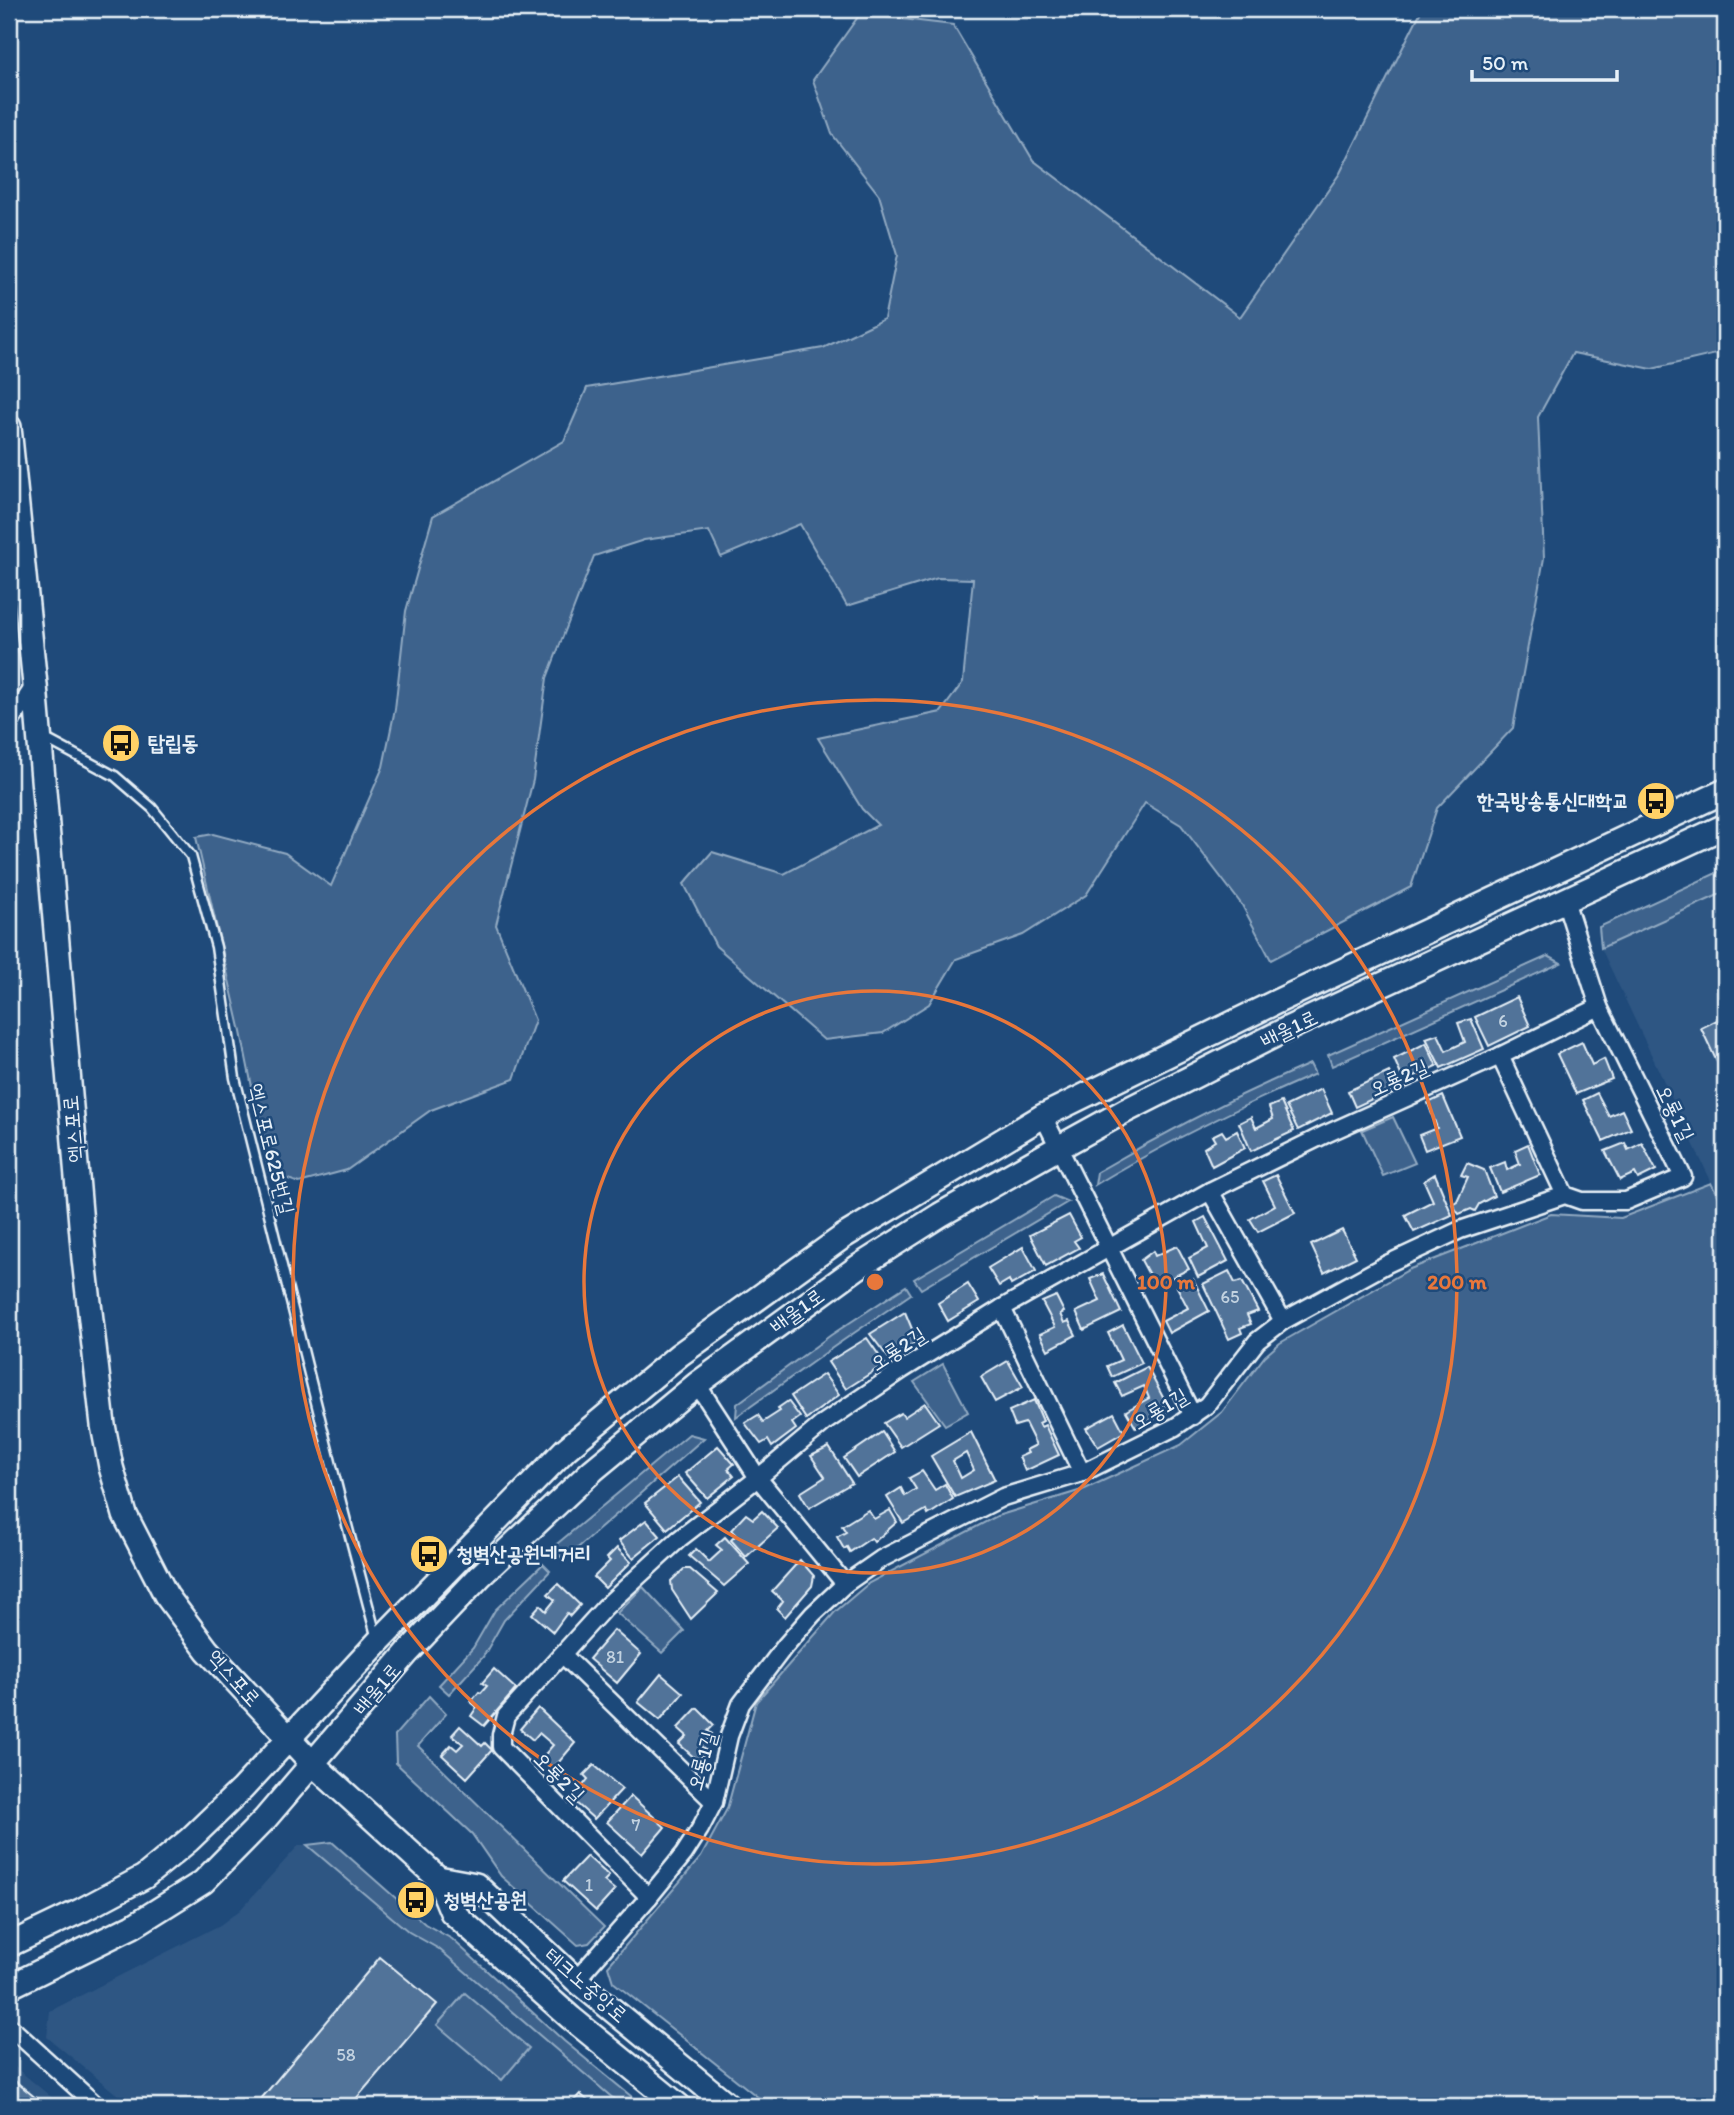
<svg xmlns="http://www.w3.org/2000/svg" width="1734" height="2115" viewBox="0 0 1734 2115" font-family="Itim,'Poor Story',sans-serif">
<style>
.built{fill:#2e5683}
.green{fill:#3c628c;stroke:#92aac2;stroke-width:2}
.building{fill:#517399;stroke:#e8f1f8;stroke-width:2;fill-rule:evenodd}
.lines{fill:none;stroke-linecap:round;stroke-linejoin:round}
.lane-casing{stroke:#e8f1f8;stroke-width:13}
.street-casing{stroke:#e8f1f8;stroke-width:21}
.secondary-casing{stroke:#e8f1f8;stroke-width:28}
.lane{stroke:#1f4a7a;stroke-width:8}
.street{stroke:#1f4a7a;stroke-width:16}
.secondary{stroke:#1f4a7a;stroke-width:23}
.ring{fill:none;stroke:#e8773b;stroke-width:3.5}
.labels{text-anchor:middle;stroke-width:5;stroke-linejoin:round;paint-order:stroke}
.number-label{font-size:18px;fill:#c2d2e0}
.poi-label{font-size:21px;font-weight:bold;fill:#e8f1f8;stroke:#1f4a7a;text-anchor:start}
.street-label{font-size:21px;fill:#e8f1f8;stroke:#1f4a7a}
.centre{fill:#e8773b;stroke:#1f4a7a;stroke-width:3.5}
.ring-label{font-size:21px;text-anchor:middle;font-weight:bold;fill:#e8773b;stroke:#1f4a7a;stroke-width:5;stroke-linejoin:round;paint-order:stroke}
</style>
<rect width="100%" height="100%" fill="#1f4a7a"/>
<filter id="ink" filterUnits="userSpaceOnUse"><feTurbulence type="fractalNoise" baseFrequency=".0143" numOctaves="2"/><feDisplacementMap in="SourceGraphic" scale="14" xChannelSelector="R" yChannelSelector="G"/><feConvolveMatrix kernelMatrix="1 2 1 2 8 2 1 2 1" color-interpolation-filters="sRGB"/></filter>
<g filter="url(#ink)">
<g class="built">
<path d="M1725 892V1211L1601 948Z"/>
<path d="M299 1845H307L409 1932 439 1949 622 2106H131L47 2037 50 2011 220 1925 240 1910Z"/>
<path d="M9 2062 56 2101 62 2106H9Z"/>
</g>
<g class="green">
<path d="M1422 9H1725V361L1716 354 1652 369 1573 353 1538 417 1544 558 1513 728 1437 808 1411 887 1271 960 1242 905 1181 825 1145 803 1086 895 1023 935 956 959 929 1004 883 1033 824 1040 716 946 684 884 712 852 784 874 878 825 862 809 818 738 941 712 963 682 973 579 938 578 847 606 800 524 721 557 709 531 644 540 594 556 547 678 533 780 496 925 535 1020 514 1079 431 1110 347 1170 299 1183 269 1172 241 1032 196 837 213 834 285 853 331 886 383 767 395 709 406 611 433 516 564 441 587 388 823 348 884 319 897 255 879 195 832 134 813 80 860 14 953 25 1033 160 1240 317 1340 173Z"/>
<path d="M1725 869V892L1601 948 1599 927Z"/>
<path d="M1548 956 1561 963 1332 1066 1328 1055Z"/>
<path d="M1310 1064 1315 1074C1239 1107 1166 1142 1095 1185L1097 1172C1167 1131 1235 1096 1310 1064Z"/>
<path d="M1393 1117 1415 1163 1383 1176 1362 1130Z"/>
<path d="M1711 1183 1725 1211V2106H769L613 1982 608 1966 701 1857 727 1809 756 1702 835 1612 869 1583 997 1516 1085 1489 1181 1445 1222 1412 1265 1356 1280 1343 1410 1269 1551 1214 1621 1218Z"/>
<path d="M1054 1196 1068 1202 921 1289 914 1279Z"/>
<path d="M906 1286 911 1294 835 1346 736 1417 737 1404 831 1335Z"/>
<path d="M943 1364 968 1412 945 1425 914 1382Z"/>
<path d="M689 1434 704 1438 564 1560 552 1548Z"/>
<path d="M543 1564 550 1571 504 1620 483 1657 449 1694 439 1685 473 1648 495 1610Z"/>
<path d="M643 1587 684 1631 662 1653 617 1613Z"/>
<path d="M429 1696 446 1714 418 1746 604 1927 589 1943 578 1945 501 1876 472 1834 396 1763 395 1735Z"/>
<path d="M332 1842 425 1924 452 1939 564 2041 643 2106H622L439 1949 409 1932 307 1845Z"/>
<path d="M465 1993 529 2048 502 2080 437 2025Z"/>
</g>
<g class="building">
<path d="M1517 997 1530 1026 1489 1046 1475 1017Z"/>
<path d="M1725 1016V1058L1717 1062 1701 1028Z"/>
<path d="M1471 1019 1484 1049 1441 1068 1426 1038 1438 1034 1446 1051 1465 1042 1458 1023Z"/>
<path d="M1582 1042 1592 1065 1604 1059 1612 1079 1576 1094 1557 1054Z"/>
<path d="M1426 1043 1437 1066 1408 1079 1406 1072 1401 1075 1394 1059Z"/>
<path d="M1389 1072 1396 1088 1355 1107 1348 1091Z"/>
<path d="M1321 1089 1332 1113 1298 1130 1286 1106Z"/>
<path d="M1597 1093 1609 1116 1622 1110 1631 1129 1603 1141 1583 1100Z"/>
<path d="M1443 1096 1460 1136 1425 1150 1419 1135 1437 1128 1428 1103Z"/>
<path d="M1281 1102 1294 1131 1251 1151 1239 1123 1251 1117 1256 1128 1273 1119 1269 1107Z"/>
<path d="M1222 1131 1226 1137 1237 1131 1245 1148 1212 1166 1204 1148 1215 1141 1212 1136Z"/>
<path d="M1625 1143 1628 1150 1642 1143 1656 1170 1638 1179 1635 1173 1620 1180 1605 1151Z"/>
<path d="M1528 1144 1540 1175 1500 1192 1490 1168 1505 1162 1507 1170 1520 1164 1515 1150Z"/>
<path d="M1467 1163 1484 1170 1494 1196 1479 1204 1475 1211 1471 1209 1459 1214 1452 1204 1457 1201 1468 1177 1461 1175Z"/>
<path d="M1435 1174 1452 1215 1414 1232 1405 1215 1433 1201 1424 1181Z"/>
<path d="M1276 1175 1295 1213 1258 1232 1250 1219 1275 1205 1263 1181Z"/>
<path d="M1069 1215 1081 1237 1074 1241 1079 1248 1046 1266 1030 1235Z"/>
<path d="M1205 1217 1228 1261 1198 1277 1189 1258 1208 1248 1196 1222Z"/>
<path d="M1342 1230 1356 1257 1324 1273 1311 1245Z"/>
<path d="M1177 1246 1189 1269 1155 1286 1141 1260 1153 1251 1155 1256Z"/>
<path d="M1023 1247 1036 1271 1011 1285 1009 1280 999 1286 988 1268Z"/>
<path d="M1229 1271 1235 1283 1242 1281 1258 1311 1247 1315 1251 1324 1240 1328 1242 1333 1229 1339 1203 1284Z"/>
<path d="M1103 1274 1121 1312 1084 1330 1076 1312 1100 1301 1090 1279Z"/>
<path d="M1193 1279 1209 1311 1169 1333 1163 1321 1188 1308 1177 1287Z"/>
<path d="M968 1284 979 1302 948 1321 938 1303Z"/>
<path d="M1056 1296 1064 1312 1060 1314 1064 1323 1069 1321 1076 1335 1048 1350 1040 1334 1055 1327 1042 1302Z"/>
<path d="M905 1312 917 1341 890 1360 870 1334Z"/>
<path d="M1123 1325 1142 1363 1112 1377 1107 1366 1121 1360 1108 1333Z"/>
<path d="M867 1338 885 1364 846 1389 828 1362Z"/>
<path d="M1008 1361 1023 1387 995 1402 981 1377Z"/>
<path d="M1147 1367 1167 1405 1163 1408 1166 1413 1136 1428 1126 1411 1149 1398 1144 1386 1122 1396 1115 1383Z"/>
<path d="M824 1374 839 1395 806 1419 791 1396Z"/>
<path d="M1034 1400 1043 1421 1039 1423 1041 1427 1045 1425 1059 1455 1025 1471 1019 1457 1028 1453 1026 1450 1036 1445 1025 1423 1015 1426 1009 1411Z"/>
<path d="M788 1401 800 1417 792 1423 796 1429 772 1447 768 1440 761 1444 745 1423 758 1415 763 1422 780 1411 778 1408Z"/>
<path d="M925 1403 939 1423 901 1447 884 1423 901 1413 904 1417Z"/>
<path d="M1114 1413 1124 1432 1098 1447 1086 1428Z"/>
<path d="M882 1432 895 1452 857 1477 844 1458Z"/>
<path d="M971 1432 995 1480 955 1497 931 1456ZM966 1453 974 1470 961 1478 953 1461Z"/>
<path d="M718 1446 734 1464 728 1469 734 1476 707 1498 685 1473Z"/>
<path d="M829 1447 852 1483 809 1508 800 1493 825 1477 811 1456Z"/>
<path d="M922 1471 935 1490 945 1484 953 1499 928 1515 926 1510 903 1523 887 1497 901 1488 905 1496 916 1489 909 1478Z"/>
<path d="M678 1477 700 1502 667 1529 645 1503Z"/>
<path d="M868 1510 874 1519 890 1510 897 1522 874 1542 871 1538 850 1552 847 1547 844 1549 837 1537 846 1532 842 1526Z"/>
<path d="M762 1511 778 1528 746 1557 731 1540 736 1535 731 1530 746 1514 753 1519Z"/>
<path d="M646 1520 660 1536 633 1558 619 1541Z"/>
<path d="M725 1537 749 1564 724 1586 689 1556 696 1549 709 1562 722 1550 716 1545Z"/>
<path d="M617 1548 631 1562 605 1588 594 1577 610 1561 607 1558Z"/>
<path d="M800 1560 814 1576 812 1586 785 1617 777 1609 783 1601 772 1591Z"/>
<path d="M684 1569H690L718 1593 691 1619 672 1590 671 1581Z"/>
<path d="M558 1584 580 1605 570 1616 567 1613 553 1632 532 1614 540 1605 546 1611 555 1600 548 1594Z"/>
<path d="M614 1630 641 1654 617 1683 589 1659Z"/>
<path d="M494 1669 516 1689 484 1726 471 1716 477 1707 471 1702 479 1692 481 1693 487 1686 482 1683Z"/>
<path d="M661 1674 683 1693 660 1720 638 1702Z"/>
<path d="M538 1708 575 1743 553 1769 540 1760 553 1745 539 1733 533 1740 520 1729Z"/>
<path d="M697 1708 714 1725 708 1731 712 1734 701 1746 707 1751 698 1761 679 1744 687 1736 678 1728Z"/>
<path d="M460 1726 482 1746 485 1743 492 1750 467 1778 442 1755 451 1745 457 1750 463 1744 452 1735Z"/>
<path d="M594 1765 622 1789 594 1819 575 1802 585 1791 581 1788 588 1779 584 1775Z"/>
<path d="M631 1796 665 1827 642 1854 607 1822Z"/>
<path d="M587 1856 609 1876 604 1881 615 1890 596 1911 563 1881Z"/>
<path d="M380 1957 437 2004 350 2106H255Z"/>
<path d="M9 2076 42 2103 39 2106H9Z"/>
<path d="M580 2094 594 2106H569Z"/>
</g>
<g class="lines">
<defs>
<path id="lane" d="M42 737 115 776 152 808 191 856 216 947 235 1078 342 1506 377 1639"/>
<g id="street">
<path d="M9 724 35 685"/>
<path d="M1500 1056 1565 1195"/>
<path d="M1043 1116 1193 1416"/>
<path d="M1210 1191 1283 1321"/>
<path d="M1002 1308 1082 1473"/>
<path d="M697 1384 758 1478 845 1584"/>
<path d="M563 1655 714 1802"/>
<path d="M649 1897 501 1747V1735L506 1716 605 1607 679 1539 758 1478 825 1422 902 1370 1002 1308 1210 1191 1326 1134 1500 1056 1599 1007"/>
<path d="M576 1980 649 1897 684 1854 700 1829 714 1802 729 1736 741 1704 785 1646 813 1614 845 1584 881 1559 1003 1497 1082 1473 1175 1427 1207 1405 1257 1341 1283 1321 1387 1264 1460 1230 1565 1195 1582 1201H1626L1683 1177 1599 1007 1565 900"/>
<path d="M9 2026 97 2106"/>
</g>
<g id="secondary">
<path d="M9 427 35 685 84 1259 103 1425 111 1467 125 1515 166 1595 207 1650 313 1764 438 1878 452 1912 571 2018 679 2106"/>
<path d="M438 1878 476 1885 576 1980 729 2106"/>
<path d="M9 1945 82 1910 144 1877 189 1840 242 1789 378 1642 566 1449 679 1355 844 1236 1043 1116 1278 1001 1725 791"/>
<path d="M9 1987 133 1926 203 1882 265 1819 408 1652 480 1576 593 1470 697 1384 858 1267 940 1215 1058 1148 1125 1111 1289 1028 1725 826"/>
</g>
</defs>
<use href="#lane" class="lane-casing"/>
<use href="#street" class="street-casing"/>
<use href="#secondary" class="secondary-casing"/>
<use href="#lane" class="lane"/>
<use href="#street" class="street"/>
<use href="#secondary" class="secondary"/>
</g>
</g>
<g class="ring">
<circle cx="875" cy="1282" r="291"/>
<circle cx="875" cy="1282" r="582"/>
</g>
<defs>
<symbol id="bus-disc" viewBox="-11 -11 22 22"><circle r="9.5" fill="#ffd166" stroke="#1f4a7a"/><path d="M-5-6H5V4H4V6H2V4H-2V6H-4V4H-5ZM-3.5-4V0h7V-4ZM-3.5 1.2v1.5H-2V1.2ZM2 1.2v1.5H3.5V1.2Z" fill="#111"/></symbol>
</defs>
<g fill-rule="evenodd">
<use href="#bus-disc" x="99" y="721" width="44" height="44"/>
<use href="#bus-disc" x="1634" y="779" width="44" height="44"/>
<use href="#bus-disc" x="407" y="1532" width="44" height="44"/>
<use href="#bus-disc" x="394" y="1878" width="44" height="44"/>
</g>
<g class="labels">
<g class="number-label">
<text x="1503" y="1027">6</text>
<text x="1230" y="1303">65</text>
<text x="615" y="1663">81</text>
<text x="636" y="1831">7</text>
<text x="589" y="1891">1</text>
<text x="346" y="2061">58</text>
</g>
<g class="poi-label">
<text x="148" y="750">탑립동</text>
<text x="1629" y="808" text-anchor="end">한국방송통신대학교</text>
<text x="456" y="1561">청벽산공원네거리</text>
<text x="443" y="1907">청벽산공원</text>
</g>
<g class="street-label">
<text transform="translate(1289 1029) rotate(-26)" y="7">배울1로</text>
<text transform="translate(1399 1078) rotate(-24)" y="7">오룡2길</text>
<text transform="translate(1675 1113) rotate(64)" y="7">오룡1길</text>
<text transform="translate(73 1129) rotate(-95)" y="7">엑스포로</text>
<text transform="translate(271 1149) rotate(76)" y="7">엑스포로625번길</text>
<text transform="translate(797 1311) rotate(-36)" y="7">배울1로</text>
<text transform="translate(898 1349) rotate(-33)" y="7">오룡2길</text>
<text transform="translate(1160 1409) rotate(-31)" y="7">오룡1길</text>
<text transform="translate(234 1678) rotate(48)" y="7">엑스포로</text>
<text transform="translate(377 1689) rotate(-50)" y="7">배울1로</text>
<text transform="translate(702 1761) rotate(-75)" y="7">오룡1길</text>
<text transform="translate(559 1777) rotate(45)" y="7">오룡2길</text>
<text transform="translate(586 1985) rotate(41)" y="7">테크노중앙로</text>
</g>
</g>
<circle cx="875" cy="1282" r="10" class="centre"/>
<g class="ring-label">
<text x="1166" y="1289">100 m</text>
<text x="1457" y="1289">200 m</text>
</g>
<rect width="1734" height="2115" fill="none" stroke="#1f4a7a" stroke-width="35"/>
<rect x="18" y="18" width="1699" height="2080" fill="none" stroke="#e8f1f8" stroke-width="2.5" filter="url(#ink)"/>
<path d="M1472 70v10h145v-10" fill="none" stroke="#e8f1f8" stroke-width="3.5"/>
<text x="1482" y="70" font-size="21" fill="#e8f1f8" stroke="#1f4a7a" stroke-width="5" paint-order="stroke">50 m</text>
</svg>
